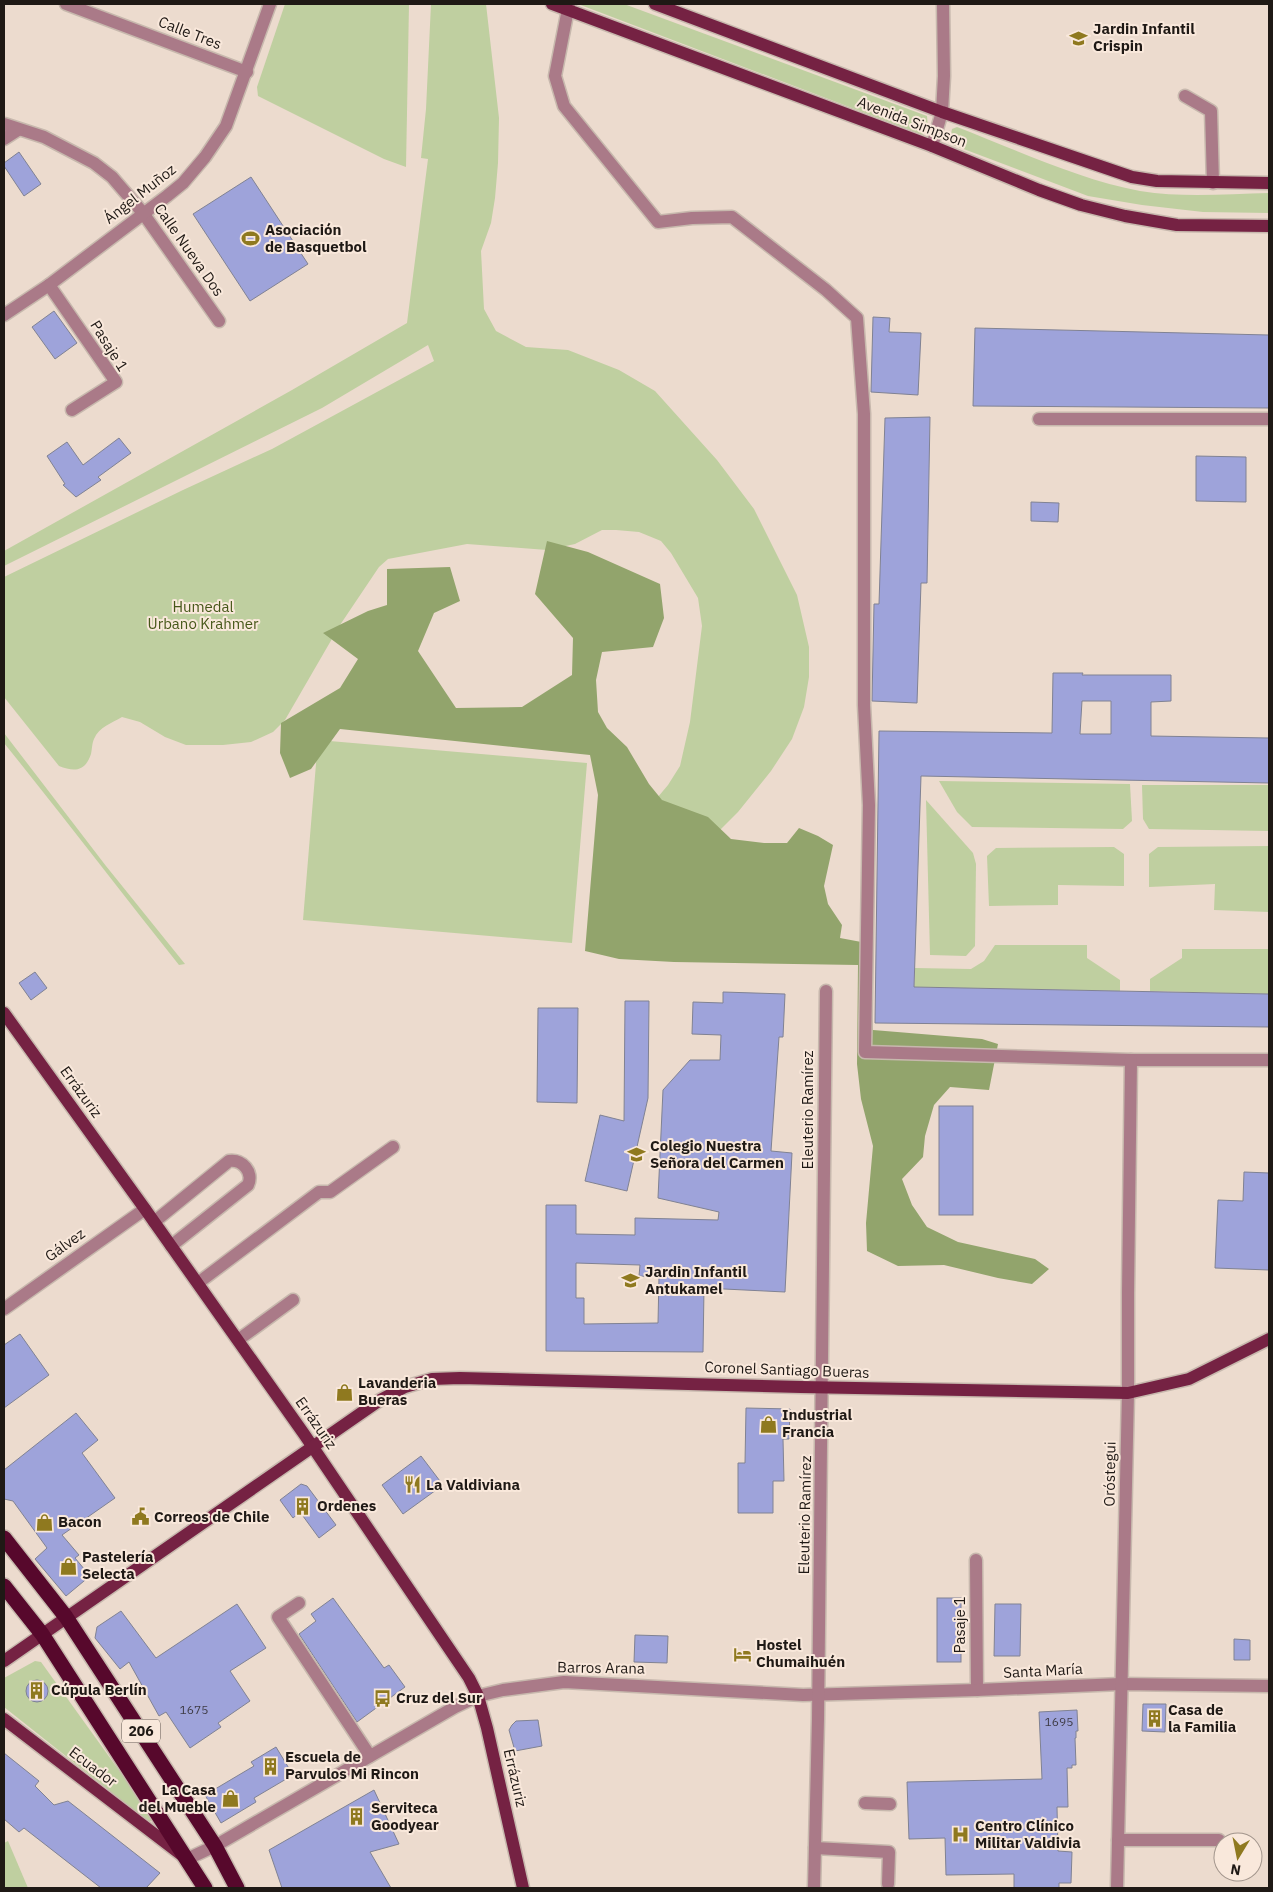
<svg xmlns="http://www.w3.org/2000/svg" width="1273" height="1892" viewBox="0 0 1273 1892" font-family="'IBM Plex Sans',sans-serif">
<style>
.green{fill:#bfcfa0}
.forest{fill:#92a46c}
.building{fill:#9ea3da;stroke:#808293;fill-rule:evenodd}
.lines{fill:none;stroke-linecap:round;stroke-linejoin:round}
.minor-casing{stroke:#c7b8ad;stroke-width:15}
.major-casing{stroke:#c7b8ad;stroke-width:15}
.highway-casing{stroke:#c7b8ad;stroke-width:18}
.minor{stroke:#aa7a88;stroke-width:12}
.major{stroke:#752243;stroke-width:12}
.highway{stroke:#57082c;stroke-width:15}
.labels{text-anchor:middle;stroke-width:4;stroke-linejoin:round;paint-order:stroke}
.number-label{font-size:12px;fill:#3f3c46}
.shield{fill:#f9e8db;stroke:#605750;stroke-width:1}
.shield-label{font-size:14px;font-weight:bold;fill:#1f1915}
.poi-label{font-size:15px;font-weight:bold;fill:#1f1915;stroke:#f9e8db;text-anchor:start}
.street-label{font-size:15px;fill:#1f1915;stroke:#f9e8db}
.park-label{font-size:15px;fill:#465719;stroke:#f9e8db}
</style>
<rect width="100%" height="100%" fill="#ecdbce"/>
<g class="green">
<path d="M285 4H409L406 167 384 159 258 96 257 87Z"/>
<path d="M431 4H486L499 118 498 163 495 198 491 223 481 251 484 309 496 331 526 347 568 350 619 370 655 391 717 460 754 509 797 595 809 647V677L804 707 792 739 771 771 738 812 696 854 637 822 668 785 680 766 690 722 702 626 698 598 671 553 661 541 639 532 616 530H602L575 544 547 550 467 544 388 559 379 567 340 625 285 720 273 732 251 742 223 745H186L165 737 140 722 122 717C112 723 99 727 94 739 92 743 92 750 91 754 85 772 74 772 59 766L4 697V577L183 490 272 449 434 361 428 345 322 408 4 566V551L292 390 407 323 428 159 421 158 426 109Z"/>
<path d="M578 4H624L927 116 928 129 923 135Z"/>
<path d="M957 127C1014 149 1080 180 1140 191 1183 198 1227 194 1269 193V213L1203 212 1142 205 1088 196 953 145 950 139 952 129Z"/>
<path d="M4 733 106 866 185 964 179 965C120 891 63 816 4 743Z"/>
<path d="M318 740 587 763 572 943 303 920Z"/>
<path d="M939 781 1130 784 1132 821 1123 829 972 827 957 812Z"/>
<path d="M1142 785H1269V831L1149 829 1143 819Z"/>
<path d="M926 800 973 853 976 864 975 946 966 956 930 955Z"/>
<path d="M1269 846V912L1214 910 1215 884 1149 887V854L1158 847Z"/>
<path d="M1114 847 1124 854V886L1058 885V905L989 906 987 856 996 848Z"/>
<path d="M995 945H1087V958L1120 980V991L914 987 915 968 971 969 984 961Z"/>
<path d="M1182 949H1269V994L1150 991V979L1182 958Z"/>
<path d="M35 1661 41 1662 154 1819 149 1822 4 1707V1678Z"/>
<path d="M8 1841 28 1888H4V1843Z"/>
</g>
<path class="forest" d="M547 541 588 552 660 584 664 618 653 647 602 652 596 680 598 712 607 728 627 747 649 784 662 800 708 817 731 839 764 843H787L799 828 818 836 833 845 824 886 828 904 842 925 840 938 872 944 873 1030 982 1039 998 1044 989 1090 950 1087 934 1105 925 1136 923 1157 902 1179 912 1205 927 1227 958 1242 1035 1259 1049 1269 1032 1284 998 1278 944 1265 898 1266 867 1251 866 1223 873 1146 861 1099 857 1064 858 965 674 962 619 959 585 951 598 795 590 755 340 729 311 769 290 778 280 753 281 723 340 688 358 659 323 633 368 611 387 605V569L450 567 460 601 434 613 418 651 456 708 522 707 572 675 573 638 535 594Z"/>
<g class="building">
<path d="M19 152 41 184 24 196 4 166V163Z"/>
<path d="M251 177 308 264 250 301 193 214Z"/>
<path d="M54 311 77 343 55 359 32 327Z"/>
<path d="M873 317 890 318 889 332 921 333 918 395 871 392Z"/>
<path d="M975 328 1269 335V408L973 406Z"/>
<path d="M930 417 927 583H921L917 703 872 701 874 604H879L885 418Z"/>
<path d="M119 438 131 453 98 477 101 480 76 497 63 485 65 484 47 456 67 442 83 465Z"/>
<path d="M1196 456 1246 457V502L1196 501Z"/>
<path d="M1031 502 1059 503 1058 522 1031 521Z"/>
<path d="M1053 673H1083L1082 675H1171V701L1151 702V736L1269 738V783L921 776 914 987 1269 994V1027L875 1023 879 731 1052 733ZM1082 701H1111V734H1080Z"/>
<path d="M35 972 47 988 31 1000 19 983Z"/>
<path d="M723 992 785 994 783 1037H779L771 1151 792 1153 785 1292 704 1288 703 1352 546 1351V1205H576V1234L635 1235V1218L718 1220 719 1212 658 1198 663 1090 690 1060H720L721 1035 692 1034 693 1002 723 1003ZM576 1263 640 1265 639 1276 659 1277 658 1323 584 1324V1298H576Z"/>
<path d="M625 1001H649L648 1098 627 1191 585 1181 600 1115 624 1121Z"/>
<path d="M538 1008H578L577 1103 537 1102Z"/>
<rect x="939" y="1106" width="34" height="109"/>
<path d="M1244 1172 1269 1173V1270L1215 1268 1218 1200 1243 1201Z"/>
<path d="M20 1334 49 1375 4 1408V1345Z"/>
<path d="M746 1408 790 1409 789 1439H783L784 1481H773V1513H738V1463H745Z"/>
<path d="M76 1413 98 1440 82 1453 115 1498 62 1535 79 1555 75 1558 90 1576 66 1596 35 1559 47 1548 13 1501 4 1499V1470Z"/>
<path d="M421 1456 443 1485 403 1514 382 1485Z"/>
<path d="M301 1484 307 1486 336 1525 319 1538 300 1512 293 1518 280 1500Z"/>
<path d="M333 1598 384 1668 389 1665 405 1687 357 1722 299 1634 316 1621 311 1614Z"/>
<rect x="937" y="1598" width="24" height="64"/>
<path d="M237 1604 266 1648 230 1671 250 1701 218 1723 221 1727 190 1748 166 1712 159 1716 129 1662 120 1669 95 1638 97 1627 121 1611 156 1658Z"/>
<path d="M995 1604H1021L1020 1656H994Z"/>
<path d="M635 1635 668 1636 667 1663 634 1662Z"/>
<path d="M1234 1639 1250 1640V1660H1234Z"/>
<circle cx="37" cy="1691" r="11"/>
<path d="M1143 1704H1166L1165 1732 1142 1731Z"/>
<path d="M1077 1710 1078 1731H1076V1738H1075L1076 1765H1072V1768H1067L1068 1807H1057L1058 1851 1072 1852 1071 1883H1059V1888H1014V1874L946 1875 945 1838 909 1839 907 1782 1042 1779 1039 1712Z"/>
<path d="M538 1720 542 1746 515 1751 509 1730 512 1725 516 1721Z"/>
<path d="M276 1747 293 1775 254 1798 256 1802 221 1823 205 1795 254 1766 251 1762Z"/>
<path d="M4 1753 39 1781 35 1786 54 1805 68 1801 160 1873 146 1888H101L24 1828 19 1832 4 1819Z"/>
<path d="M374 1790 399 1844 370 1852 391 1888H282L269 1850Z"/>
</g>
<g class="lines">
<defs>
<g id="minor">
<path d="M66 4 247 72"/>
<path d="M569 4 555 76 564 106 658 222 692 218 732 217 826 290 857 318 864 414V705L869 805 865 1052 1131 1060H1269"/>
<path d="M1185 96 1211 111 1213 183"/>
<path d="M4 124 44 137 94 163 112 177 143 213 219 321"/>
<path d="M4 139 18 130"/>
<path d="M932 146 942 112 944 76 943 4"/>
<path d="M49 285 116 382 72 410"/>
<path d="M4 315 49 285 167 196 183 183 205 157 226 126 270 4"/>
<path d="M1039 419H1269"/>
<path d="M154 1222 229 1161C242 1159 254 1172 248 1185L171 1246"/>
<path d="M198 1283 319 1192H330L393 1147"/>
<path d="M4 1309 145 1209"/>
<path d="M238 1340 293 1300"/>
<path d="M976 1560 977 1690"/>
<path d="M299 1603 278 1617 370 1756"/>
<path d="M865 1803 890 1804"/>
<path d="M1118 1840H1219"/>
<path d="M815 1848 889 1852 888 1884"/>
<path d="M187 1859 215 1846 455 1707 478 1696 503 1690 564 1682 803 1695 977 1690 1121 1684 1269 1686"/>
<path d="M814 1888 818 1719 826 991"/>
<path d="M1117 1888 1128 1393V1293L1131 1060"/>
</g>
<g id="major">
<path d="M552 4 932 146 1039 190 1081 205 1125 216 1177 225 1269 226"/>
<path d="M655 4 942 112 1132 177 1157 181 1269 183"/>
<path d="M4 1013 145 1209 304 1434 469 1678 478 1696 487 1728 523 1888"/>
<path d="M4 1661 380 1400 405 1387 432 1379 460 1378 801 1387 1128 1393 1189 1379 1269 1339"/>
<path d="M4 1719 183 1856"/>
</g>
<g id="highway">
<path d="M4 1538 66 1617 215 1846 237 1888"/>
<path d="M4 1586 42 1634 205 1888"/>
</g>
</defs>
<use href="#minor" class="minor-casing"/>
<use href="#major" class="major-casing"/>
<use href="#highway" class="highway-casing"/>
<use href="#minor" class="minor"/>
<use href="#major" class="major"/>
<use href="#highway" class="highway"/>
</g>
<defs>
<symbol id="school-bare" viewBox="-9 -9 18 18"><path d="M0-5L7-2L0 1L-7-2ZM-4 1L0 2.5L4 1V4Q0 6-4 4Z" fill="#8f791f" stroke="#f9e8db" stroke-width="2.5" paint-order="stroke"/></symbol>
<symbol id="stadium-bare" viewBox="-9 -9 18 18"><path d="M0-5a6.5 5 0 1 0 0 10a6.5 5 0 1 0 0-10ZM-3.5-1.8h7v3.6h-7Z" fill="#8f791f" stroke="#f9e8db" stroke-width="2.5" paint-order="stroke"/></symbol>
<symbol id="shop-bare" viewBox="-9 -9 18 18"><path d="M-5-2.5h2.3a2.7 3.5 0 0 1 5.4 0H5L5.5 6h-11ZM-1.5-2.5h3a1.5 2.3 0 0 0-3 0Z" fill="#8f791f" stroke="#f9e8db" stroke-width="2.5" paint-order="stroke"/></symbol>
<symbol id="restaurant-bare" viewBox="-9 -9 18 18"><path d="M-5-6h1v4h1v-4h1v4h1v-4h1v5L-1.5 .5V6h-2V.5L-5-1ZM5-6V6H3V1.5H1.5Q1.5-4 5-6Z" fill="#8f791f" stroke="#f9e8db" stroke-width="2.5" paint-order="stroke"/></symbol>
<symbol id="building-bare" viewBox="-9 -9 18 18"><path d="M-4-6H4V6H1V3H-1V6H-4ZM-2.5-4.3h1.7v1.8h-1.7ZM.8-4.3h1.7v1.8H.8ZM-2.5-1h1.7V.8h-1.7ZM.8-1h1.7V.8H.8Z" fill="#8f791f" stroke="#f9e8db" stroke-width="2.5" paint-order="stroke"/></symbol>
<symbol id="civic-bare" viewBox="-9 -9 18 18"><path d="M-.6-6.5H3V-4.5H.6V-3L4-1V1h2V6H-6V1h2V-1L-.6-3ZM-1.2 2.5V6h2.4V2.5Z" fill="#8f791f" stroke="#f9e8db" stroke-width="2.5" paint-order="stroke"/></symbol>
<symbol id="hotel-bare" viewBox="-9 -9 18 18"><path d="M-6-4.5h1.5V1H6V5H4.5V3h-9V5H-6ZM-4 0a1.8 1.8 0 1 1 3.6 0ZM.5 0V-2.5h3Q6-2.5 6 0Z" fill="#8f791f" stroke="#f9e8db" stroke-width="2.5" paint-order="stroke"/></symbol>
<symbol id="bus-bare" viewBox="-9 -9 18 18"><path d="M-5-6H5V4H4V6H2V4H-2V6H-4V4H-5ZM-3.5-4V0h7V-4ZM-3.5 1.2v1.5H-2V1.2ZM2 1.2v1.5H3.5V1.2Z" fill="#8f791f" stroke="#f9e8db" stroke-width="2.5" paint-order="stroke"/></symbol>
<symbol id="hospital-bare" viewBox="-9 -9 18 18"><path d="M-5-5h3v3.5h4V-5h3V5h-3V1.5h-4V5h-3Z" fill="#8f791f" stroke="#f9e8db" stroke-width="2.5" paint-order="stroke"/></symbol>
</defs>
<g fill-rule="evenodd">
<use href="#school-bare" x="1066" y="26" width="25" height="25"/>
<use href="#stadium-bare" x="238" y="226" width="25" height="25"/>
<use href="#school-bare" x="624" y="1142" width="25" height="25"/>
<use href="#school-bare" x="618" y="1268" width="25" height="25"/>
<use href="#shop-bare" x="332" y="1380" width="25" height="25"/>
<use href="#shop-bare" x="756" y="1412" width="25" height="25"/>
<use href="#restaurant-bare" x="400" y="1472" width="25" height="25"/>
<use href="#building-bare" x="290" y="1494" width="25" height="25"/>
<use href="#civic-bare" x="128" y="1504" width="25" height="25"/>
<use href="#shop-bare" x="32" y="1510" width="25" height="25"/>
<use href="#shop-bare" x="56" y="1554" width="25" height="25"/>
<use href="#hotel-bare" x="730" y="1642" width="25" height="25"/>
<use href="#building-bare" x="24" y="1678" width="25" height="25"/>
<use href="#bus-bare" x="370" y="1686" width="25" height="25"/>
<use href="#building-bare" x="1142" y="1706" width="25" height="25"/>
<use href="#building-bare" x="258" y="1754" width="25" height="25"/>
<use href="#shop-bare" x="218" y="1786" width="25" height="25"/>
<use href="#building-bare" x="344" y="1804" width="25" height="25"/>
<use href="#hospital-bare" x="948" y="1822" width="25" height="25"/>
</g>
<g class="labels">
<g class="number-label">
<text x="194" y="1714">1675</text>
<text x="1059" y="1726">1695</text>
</g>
<rect class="shield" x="122" y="1719.5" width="38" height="23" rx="4"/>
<g class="shield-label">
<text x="141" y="1736">206</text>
</g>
<g class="poi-label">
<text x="1093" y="34">Jardin Infantil<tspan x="1093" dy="17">Crispin</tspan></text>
<text x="265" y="235">Asociación<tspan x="265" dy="17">de Basquetbol</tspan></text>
<text x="650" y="1151">Colegio Nuestra<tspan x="650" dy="17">Señora del Carmen</tspan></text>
<text x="645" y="1277">Jardin Infantil<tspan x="645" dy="17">Antukamel</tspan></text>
<text x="358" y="1388">Lavanderia<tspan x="358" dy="17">Bueras</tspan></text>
<text x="782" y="1420">Industrial<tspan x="782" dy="17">Francia</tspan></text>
<text x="426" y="1490">La Valdiviana</text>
<text x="317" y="1511">Ordenes</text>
<text x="154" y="1522">Correos de Chile</text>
<text x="58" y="1527">Bacon</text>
<text x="82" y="1562">Pastelería<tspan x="82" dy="17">Selecta</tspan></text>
<text x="756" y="1650">Hostel<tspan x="756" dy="17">Chumaihuén</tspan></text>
<text x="51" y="1695">Cúpula Berlín</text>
<text x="396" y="1703">Cruz del Sur</text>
<text x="1168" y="1715">Casa de<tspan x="1168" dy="17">la Familia</tspan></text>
<text x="285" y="1762">Escuela de<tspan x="285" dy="17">Parvulos Mi Rincon</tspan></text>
<text x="216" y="1795" text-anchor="end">La Casa<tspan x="216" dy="17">del Mueble</tspan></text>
<text x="371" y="1813">Serviteca<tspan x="371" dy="17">Goodyear</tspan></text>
<text x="975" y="1831">Centro Clínico<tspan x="975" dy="17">Militar Valdivia</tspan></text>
</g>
<g class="street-label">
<text transform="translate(190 33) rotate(21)" y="5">Calle Tres</text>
<text transform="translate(912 122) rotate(21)" y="5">Avenida Simpson</text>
<text transform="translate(140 194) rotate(-38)" y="5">Ángel Muñoz</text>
<text transform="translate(189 250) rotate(55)" y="5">Calle Nueva Dos</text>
<text transform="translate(109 346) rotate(58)" y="5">Pasaje 1</text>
<text transform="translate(81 1092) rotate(54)" y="5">Errázuriz</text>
<text transform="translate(808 1110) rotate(-90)" y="5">Eleuterio Ramírez</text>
<text transform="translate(65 1245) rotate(-36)" y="5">Gálvez</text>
<text transform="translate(787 1370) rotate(2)" y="5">Coronel Santiago Bueras</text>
<text transform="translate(316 1423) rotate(55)" y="5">Errázuriz</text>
<text transform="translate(1110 1474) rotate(-89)" y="5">Oróstegui</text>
<text transform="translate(805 1515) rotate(-89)" y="5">Eleuterio Ramírez</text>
<text transform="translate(960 1625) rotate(-90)" y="5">Pasaje 1</text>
<text transform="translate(601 1668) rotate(1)" y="5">Barros Arana</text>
<text transform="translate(1043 1671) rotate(-3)" y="5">Santa María</text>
<text transform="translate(93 1767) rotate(37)" y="5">Ecuador</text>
<text transform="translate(515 1778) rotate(77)" y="5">Errázuriz</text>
</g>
<g class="park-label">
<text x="203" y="612">Humedal<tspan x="203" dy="17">Urbano Krahmer</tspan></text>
</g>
</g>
<rect width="1273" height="1892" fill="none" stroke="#1f1915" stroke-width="10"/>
<g transform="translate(1238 1857) rotate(190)"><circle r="24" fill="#f9e8db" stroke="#a2958c"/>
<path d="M0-4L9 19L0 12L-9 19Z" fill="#8f791f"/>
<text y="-8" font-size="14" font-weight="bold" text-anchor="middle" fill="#1f1915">N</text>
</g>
</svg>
